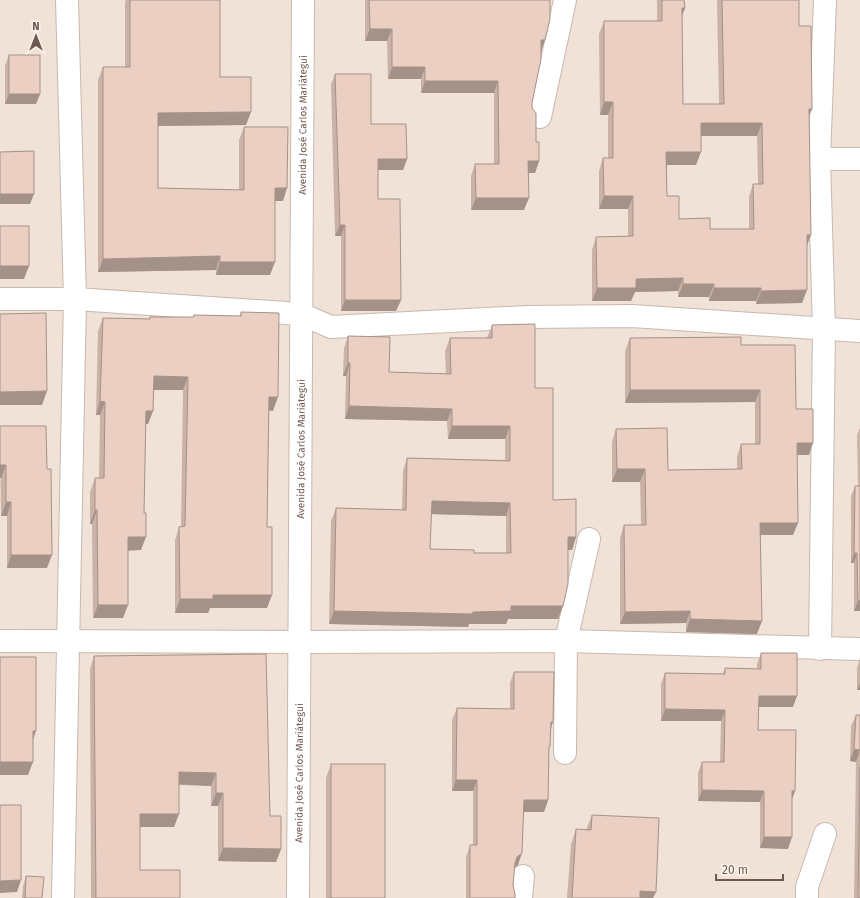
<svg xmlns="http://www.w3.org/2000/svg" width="860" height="898" viewBox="0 0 860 898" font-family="'Fira Sans',sans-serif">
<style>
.residential{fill:#f0e2d7}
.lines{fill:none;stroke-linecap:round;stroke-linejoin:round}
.minor-casing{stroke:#c9b8af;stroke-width:24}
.minor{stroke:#fff;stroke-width:22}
.wall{fill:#cab2a7;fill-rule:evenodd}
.shaded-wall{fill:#a49188}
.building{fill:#ebcfc2;stroke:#a49188;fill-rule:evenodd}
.labels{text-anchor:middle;stroke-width:3;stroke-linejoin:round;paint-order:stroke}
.street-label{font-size:10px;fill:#6f584f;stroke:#fcf5ed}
</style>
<rect width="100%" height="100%" fill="#f9f1e7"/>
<rect class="residential" x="0" y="0" width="860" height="898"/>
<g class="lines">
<defs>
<g id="minor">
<path d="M540 117 565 0"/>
<path d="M819 159H860"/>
<path d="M0 299H75L301 314 331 327 527 317 632 316 860 331"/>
<path d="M0 641 299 642 566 641 860 649"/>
<path d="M820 649 824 329 819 159 825 0"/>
<path d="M565 753 566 641 589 539"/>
<path d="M63 898 75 299 67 0"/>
<path id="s1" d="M298 898 303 0"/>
<path d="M521 898 523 876"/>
<path d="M807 898V887L825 834"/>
</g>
</defs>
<use href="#minor" class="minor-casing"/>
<use href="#minor" class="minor"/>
</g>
<g class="wall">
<path d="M126 0H220V77L246 125 158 126V188L239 190V140L244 127 283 201H275L270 275H216V270L98 272V80L103 67H125V2Z"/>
<path d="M365 0H550L532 103 536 142 539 161 535 173H529L524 210H471V176L475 164H494V93H421V79H388L387 41H365Z"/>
<path d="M657 0H684L685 8 682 15 683 104H719L717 0H799V26L809 116 807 246 802 303 756 304V301H709V297H678V291L635 292 631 301H592V250L596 237 628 236V209H599V171L603 158H608V115H600L599 34 604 21H657ZM701 136H757L758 184H753L749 197V229H710L679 219 667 196V165H696Z"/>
<path d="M9 55 40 94 36 104H5V65Z"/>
<path d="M335 74 371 124 407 159 403 170H378V199L401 300 396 311H341V236H335L331 85Z"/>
<path d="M241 312 273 411 269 410 267 527V608H210L208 613H175V540L179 527H181L183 390H154L153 411 148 424H146L141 550H128L123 618H93L92 524H90V492L95 478H99L100 415H96L98 331 103 318 149 319 150 317H193L194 315 240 316Z"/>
<path d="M492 325 535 388 553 500 576 537 572 550H568L563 606 558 619H508L506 624H469L468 627 329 624 331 521 336 508 402 510 403 471 407 458 505 460V439H448L447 421 345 419 346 376H343L344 348 348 336 389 372 446 374 445 351 450 338H487ZM431 514 506 516V553H474L430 549Z"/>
<path d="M630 338 741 345 796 409 809 455H797L793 535H761L757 634 686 632V623L620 624V538L624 525H641L640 482H612V442L616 429 668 470 737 469V457L741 444H755V402L625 403V351Z"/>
<path d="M0 426 47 568H7V516H1Z"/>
<path d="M860 428V611H854V563H851V496L855 486H858L857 435Z"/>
<path d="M761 653 793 707H759L758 730 792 799 788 849 760 848V802L698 801V773L702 762H720L721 721H661V684L665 673 723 674 725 668 757 669V664Z"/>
<path d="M94 656 270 816 281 849 276 862 218 861V806H211V786L179 785 174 827H140V870L180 898H91L90 669Z"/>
<path d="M860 658V690H857V668Z"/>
<path d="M514 672 551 729 549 750 548 800 544 812H523L518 865 514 867 513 885 515 898H466V857L470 845H473V791H452V720L457 708 510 709V683Z"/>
<path d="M856 715H860V898H854L856 762 850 761 851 726Z"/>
<path d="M331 764 385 898H326V778Z"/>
<path d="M592 815 656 892 653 898H567L571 844 576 829 586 830Z"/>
<path d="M26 876 42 898H22L23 886Z"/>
</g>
<g class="shaded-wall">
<path d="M682 8H685L680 21Z"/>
<path d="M370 29H392L387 41H365Z"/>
<path d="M541 40H545L541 52Z"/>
<path d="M392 67H425L421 79H388Z"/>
<path d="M425 81H498L494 93H421Z"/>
<path d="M9 94H40L36 104H5Z"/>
<path d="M604 102H613L608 115H600Z"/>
<path d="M809 109H812L807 122Z"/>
<path d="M251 112 246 125 153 126 158 113Z"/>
<path d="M701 123H762L757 136H696Z"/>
<path d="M666 152H701L696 165H662Z"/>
<path d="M378 159H407L403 170H374Z"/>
<path d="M528 161H539L535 173H524Z"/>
<path d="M275 188H287L283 201H270Z"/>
<path d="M0 194H34L30 204H0Z"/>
<path d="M604 196H633L628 209H599Z"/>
<path d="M476 198H529L524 210H471Z"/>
<path d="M340 225H345L341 236H335Z"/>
<path d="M807 235H811L806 248Z"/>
<path d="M220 256 216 270 98 272 103 259Z"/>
<path d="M220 262H275L270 275H216Z"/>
<path d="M0 266H29L24 279H0Z"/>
<path d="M683 278 678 291 635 292 631 301H592L597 288 636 279Z"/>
<path d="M683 284H714L709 297H678Z"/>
<path d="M714 288H761L756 301H709Z"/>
<path d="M807 290 802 303 756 304 761 291Z"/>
<path d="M345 300H401L396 311H341Z"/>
<path d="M348 363H350L346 376H343Z"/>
<path d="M154 376 188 377 183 390H149Z"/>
<path d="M630 390H760L755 402 625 403Z"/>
<path d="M47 391 42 405H0V392Z"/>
<path d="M269 397H278L273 411 264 410Z"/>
<path d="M100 401 105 402 100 415H96Z"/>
<path d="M349 406 452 409 447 421 345 419Z"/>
<path d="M146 411H153L148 424H141Z"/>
<path d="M452 426H510L505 439H448Z"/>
<path d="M797 443H813L809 455H792Z"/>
<path d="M0 465H6L1 478H0Z"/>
<path d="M617 469H645L640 482H612Z"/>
<path d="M432 501 510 503 506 516 427 514Z"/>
<path d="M6 502H11L7 516H1Z"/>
<path d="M95 510H97L92 524H90Z"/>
<path d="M760 523H798L793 535H756Z"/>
<path d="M128 537H146L141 550 123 551Z"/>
<path d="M568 537H576L572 550H563Z"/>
<path d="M854 553H857L854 563H851Z"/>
<path d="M11 555H52L47 568H7Z"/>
<path d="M213 595H272L267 608H210L208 613H175L180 599Z"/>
<path d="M858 601H860V611H854Z"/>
<path d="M98 605H128L123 618H93Z"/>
<path d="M511 606H563L558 619H508L506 624H469L468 627 329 624 334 611 473 612Z"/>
<path d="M690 611 686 623 620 624 625 612Z"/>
<path d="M690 619 762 621 757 634 686 632Z"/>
<path d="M860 683V690H857Z"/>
<path d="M759 696H797L793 707H755Z"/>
<path d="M665 709 725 710 721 721H661Z"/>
<path d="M551 722H553L549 734Z"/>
<path d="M33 731H36L32 743Z"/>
<path d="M854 749 860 750 856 762 850 761Z"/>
<path d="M0 762H33L28 775H0Z"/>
<path d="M179 772 216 773 211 786 174 784Z"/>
<path d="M456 780H477L473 791H452Z"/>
<path d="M702 790 764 791 760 802 698 801Z"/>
<path d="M792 791H795L791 802Z"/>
<path d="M216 793H223L218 806H211Z"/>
<path d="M524 800H548L544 812H519Z"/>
<path d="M140 814H179L174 827H135Z"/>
<path d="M764 837H792L788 849 760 848Z"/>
<path d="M223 848 281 849 276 862 218 861Z"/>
<path d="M522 853 518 865 513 869 517 857Z"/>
<path d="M21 880 17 892 0 893V881Z"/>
<path d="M640 891 656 892 653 898H638Z"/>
</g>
<g class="building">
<path d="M130 0H220V77H251V112L158 113V188L244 190V127H288L287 188H275V262H220V256L103 259V67H130Z"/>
<path d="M369 0H550V19L545 40H541V59L532 103V108L536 113V142H539V161H528L529 198H476L475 164H499L498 81H425V67H392V29H370Z"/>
<path d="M662 0H684L685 8H682L683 104H724L722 0H799V26H811L812 109H809L811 235H807V290L761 291V288H714V284H683V278L636 279V288H597L596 237 633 236V196H604L603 158H613V102H604V21H662ZM701 123H762L763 184H753L754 229H710V218L679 219V196H667L666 152H701Z"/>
<rect x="9" y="55" width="31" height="39"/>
<path d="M335 74H371V124H406L407 159H378V199H400L401 300H345V225H340Z"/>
<path d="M34 151V194H0V152Z"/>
<rect x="0" y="226" width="29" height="40"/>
<path d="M241 312 279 313 278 397H269L267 527H272V595H213V599H180L179 527 185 526 188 377 154 376 153 411H146L144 513H146V537H128V605H98L97 510H95V478H104L105 402 100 401 103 318 150 319V317H194V315L241 316Z"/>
<path d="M46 313 47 391 0 392V314Z"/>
<path d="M535 324V388H553V500L576 499V537H568V584L563 606H511V611L473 612 472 614 334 611 336 508 406 510 407 458 510 461V426H452V409L349 406 350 363H348V336L390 337 389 372 451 374 450 338H492V325ZM432 501 510 503 511 553H474V550L430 549Z"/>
<path d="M741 337V345H795L796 409H813V443H797L798 523H760L762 621 690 619V611L625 612 624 525H646L645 469H617L616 429 667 428 668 470 742 469 741 444H760V390H630V338Z"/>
<path d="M0 426H46L47 469H51L52 555H11V502H6V465H0Z"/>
<path d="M855 486H860V601H858L857 553H854Z"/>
<path d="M761 653H797V696H759L758 730H796L795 791H792V837H764V791L702 790V762H724L725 710 665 709V673L725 674V668L761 669Z"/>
<path d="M266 654 270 816H281V849L223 848V793H216V773L179 772V814H140V870H180V898H96L94 656Z"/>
<path d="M0 657H36V731H33V762H0Z"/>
<path d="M514 672H554L553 722H551L550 746H549L548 800H524L522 853 517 857 515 863 513 885 515 894V898H470V845H477V780H456L457 708 514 709Z"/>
<path d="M856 715H860V750L854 749Z"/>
<rect x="331" y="764" width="54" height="134"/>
<path d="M860 767V898H858Z"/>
<path d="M0 805H21V880L0 881Z"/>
<path d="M592 815 659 818 656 892 640 891V898H572L576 829 591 830Z"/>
<path d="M26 876 44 877 42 898H25Z"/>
</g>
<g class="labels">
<g class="street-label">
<text dy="4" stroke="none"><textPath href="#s1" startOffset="773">Avenida José Carlos Mariátegui</textPath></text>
<text dy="4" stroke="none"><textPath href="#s1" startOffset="449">Avenida José Carlos Mariátegui</textPath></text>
<text dy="4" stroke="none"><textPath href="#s1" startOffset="125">Avenida José Carlos Mariátegui</textPath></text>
</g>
</g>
<g transform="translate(36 36)" stroke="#fcf5ed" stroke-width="3" paint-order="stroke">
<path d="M0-3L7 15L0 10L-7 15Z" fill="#6f584f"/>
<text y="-6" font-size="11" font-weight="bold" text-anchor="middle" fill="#6f584f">N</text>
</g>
<path d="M716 874v6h67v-6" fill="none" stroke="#6f584f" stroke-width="2"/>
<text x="722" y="874" font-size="12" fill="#6f584f" stroke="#fcf5ed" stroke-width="3" paint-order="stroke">20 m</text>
</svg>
